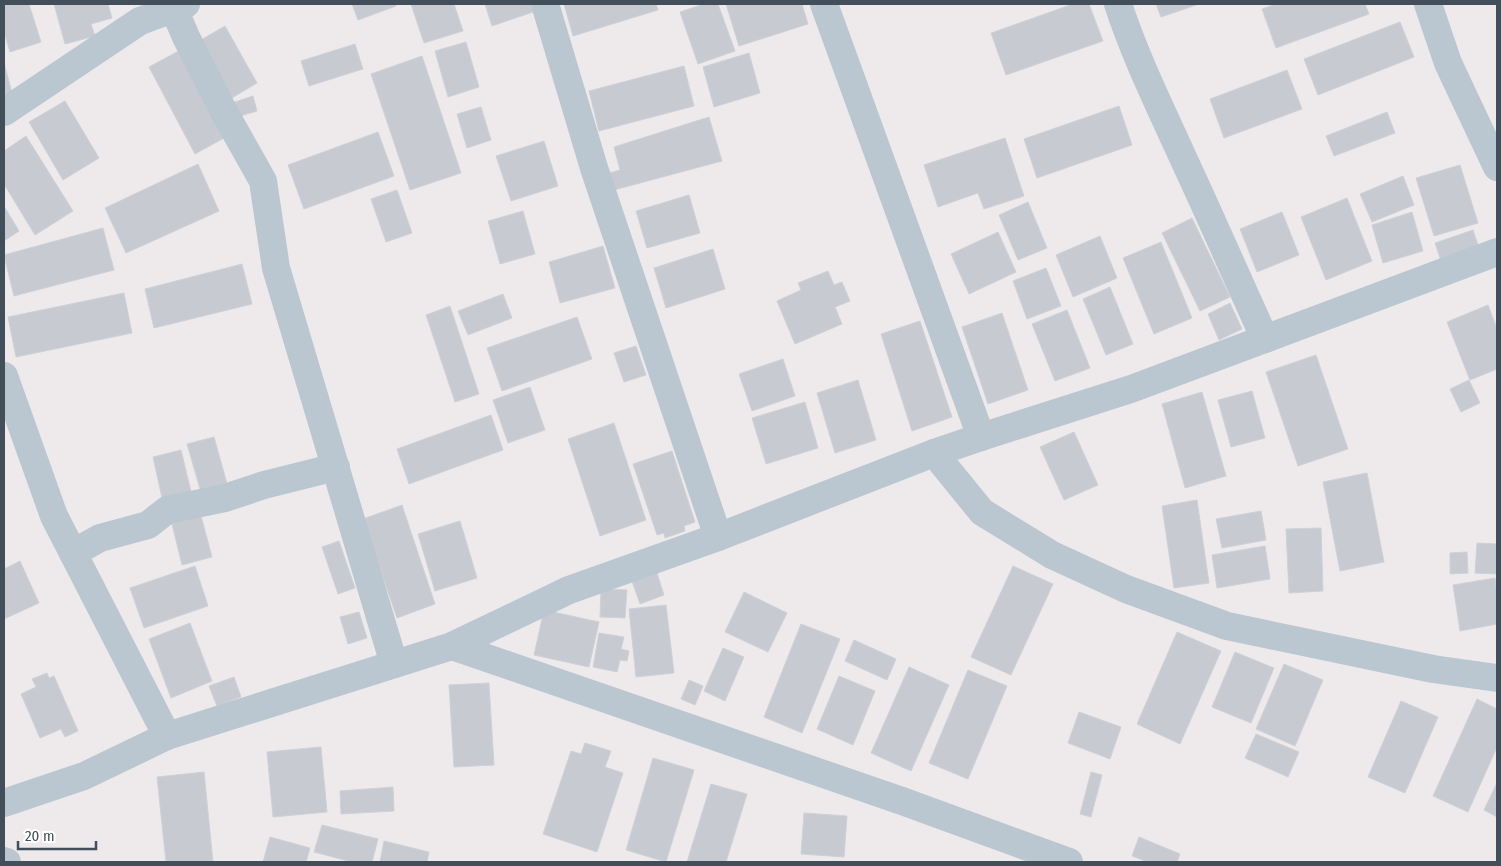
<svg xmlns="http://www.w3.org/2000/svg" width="1501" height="866" viewBox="0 0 1501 866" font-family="'Fira Sans Condensed',sans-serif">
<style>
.building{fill:#c7cad1;stroke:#ced1d8}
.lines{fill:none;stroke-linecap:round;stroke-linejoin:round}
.street{stroke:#bac6d0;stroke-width:28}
</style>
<rect width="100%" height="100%" fill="#eeeaeb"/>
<g class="building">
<path d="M4 4H29L41 42 10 52 4 32Z"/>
<path d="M54 4H108L112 18 91 24 95 36 65 44Z"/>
<path d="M352 4H395L396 6 358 20Z"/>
<path d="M411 4H454L463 31 424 43Z"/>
<path d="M485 4H531L533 12 492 26Z"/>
<path d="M564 4H656L658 10 573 36Z"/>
<path d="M704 4H718L735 51 698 64 680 12Z"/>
<path d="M726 4H802L808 24 739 46Z"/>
<path d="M1073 4H1089L1103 41 1006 75 991 33Z"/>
<path d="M1156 4H1199L1161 17Z"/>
<path d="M1276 4H1365L1369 14 1276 48 1262 9Z"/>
<path d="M1400 22 1414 57 1318 95 1304 59Z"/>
<path d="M225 26 257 83 227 101 194 44Z"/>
<path d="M466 42 479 87 448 97 435 51Z"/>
<path d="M355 44 363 69 309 86 301 61Z"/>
<path d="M186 47 233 133 195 154 149 67Z"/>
<path d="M749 53 760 93 714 107 703 67Z"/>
<path d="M422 56 461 173 410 190 371 74Z"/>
<path d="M4 63 12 93 4 96Z"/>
<path d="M684 66 694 106 599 131 589 91Z"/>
<path d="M1287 70 1302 109 1224 138 1210 99Z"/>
<path d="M253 96 257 111 237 117 232 103Z"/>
<path d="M65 101 99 158 63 180 29 122Z"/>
<path d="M1119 106 1132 145 1037 178 1024 139Z"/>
<path d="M481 107 491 140 467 148 457 114Z"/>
<path d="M1387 112 1395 133 1334 156 1326 136Z"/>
<path d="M709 117 722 161 614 190 609 173 620 170 614 147Z"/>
<path d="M378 132 394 176 304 209 288 165Z"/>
<path d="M26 136 73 211 35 235 4 184V151Z"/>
<path d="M1005 138 1024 196 984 209 978 193 938 207 924 165Z"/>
<path d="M544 141 558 186 511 201 496 156Z"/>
<path d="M198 164 219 211 126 253 105 208Z"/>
<path d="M1460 165 1478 223 1434 236 1416 178Z"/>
<path d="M1403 176 1414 205 1372 222 1360 194Z"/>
<path d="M397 190 412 233 386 242 371 199Z"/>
<path d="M689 195 700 233 647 248 636 211Z"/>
<path d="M1347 198 1372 261 1326 280 1301 217Z"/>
<path d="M1028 202 1047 248 1018 260 999 215Z"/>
<path d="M4 206 19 231 4 241Z"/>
<path d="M523 211 535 254 500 264 488 221Z"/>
<path d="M1282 212 1299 255 1257 272 1240 229Z"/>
<path d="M1412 212 1423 251 1383 263 1372 225Z"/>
<path d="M1192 218 1230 297 1200 311 1162 233Z"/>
<path d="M103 228 114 270 14 296 4 255Z"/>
<path d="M1473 230 1479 248 1441 261 1435 243Z"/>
<path d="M998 232 1016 272 969 294 951 254Z"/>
<path d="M1100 236 1117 278 1073 297 1056 255Z"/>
<path d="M1161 242 1192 318 1154 334 1123 258Z"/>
<path d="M603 246 615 288 560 303 549 262Z"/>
<path d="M713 249 725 289 666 308 654 268Z"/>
<path d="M242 264 252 304 154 328 145 289Z"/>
<path d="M1046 268 1061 306 1027 319 1013 281Z"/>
<path d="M828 271 834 285 842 282 850 301 835 307 842 324 795 344 777 301 801 290 798 283Z"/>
<path d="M1110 287 1133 344 1106 355 1083 299Z"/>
<path d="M124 293 132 333 16 357 8 317Z"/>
<path d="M503 294 512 318 468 335 458 311Z"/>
<path d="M1230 303 1242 329 1219 340 1208 314Z"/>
<path d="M1488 305 1497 329V369L1470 380 1447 322Z"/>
<path d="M450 306 479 394 455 402 426 315Z"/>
<path d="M1067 310 1090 368 1055 381 1032 324Z"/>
<path d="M1002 313 1028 390 988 404 962 327Z"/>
<path d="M577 317 592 359 502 391 487 348Z"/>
<path d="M920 321 952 417 912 431 881 334Z"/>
<path d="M636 346 646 375 624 382 614 353Z"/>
<path d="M1316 355 1348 449 1298 466 1266 372Z"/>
<path d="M783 359 795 396 752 411 739 374Z"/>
<path d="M858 380 876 440 835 453 817 393Z"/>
<path d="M1469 380 1480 403 1461 412 1450 389Z"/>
<path d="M530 387 545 430 508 443 493 400Z"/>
<path d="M1252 391 1265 438 1231 447 1218 400Z"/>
<path d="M1202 392 1226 476 1185 488 1162 404Z"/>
<path d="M805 402 818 448 766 464 752 418Z"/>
<path d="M491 415 503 450 409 484 397 449Z"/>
<path d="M614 423 646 520 600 536 568 439Z"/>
<path d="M1074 432 1098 485 1064 500 1040 447Z"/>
<path d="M214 437 229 491 203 499 187 444Z"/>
<path d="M181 450 193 500 164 507 153 457Z"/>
<path d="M672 451 695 522 684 526 685 531 665 538 664 533 657 535 633 464Z"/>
<path d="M1367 473 1384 562 1340 571 1323 482Z"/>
<path d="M1197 500 1209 583 1174 588 1162 506Z"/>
<path d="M402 505 435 604 397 618 363 519Z"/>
<path d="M199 508 212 557 182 565 170 516Z"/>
<path d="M1261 511 1266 540 1222 548 1216 519Z"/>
<path d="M460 521 477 578 435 591 418 534Z"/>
<path d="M1321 528 1323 591 1289 593 1286 529Z"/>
<path d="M339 541 355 588 338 594 322 547Z"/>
<path d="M1477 543 1497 544V574L1475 573Z"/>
<path d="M1265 546 1270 579 1217 588 1212 555Z"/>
<path d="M1467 552 1468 573 1450 574V553Z"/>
<path d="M20 561 39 603 4 619V569Z"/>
<path d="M195 566 208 606 144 628 130 588Z"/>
<path d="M1013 566 1053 584 1011 675 971 657Z"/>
<path d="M657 573 664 595 640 604 632 581Z"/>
<path d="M1495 578 1497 596V624L1460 631 1453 585Z"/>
<path d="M601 589 627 590 625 618 600 617Z"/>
<path d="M744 592 787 613 768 652 725 632Z"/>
<path d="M666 605 674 673 636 677 629 609Z"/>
<path d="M544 610 599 622 589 667 534 655Z"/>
<path d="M359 612 367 638 348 644 340 617Z"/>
<path d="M190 623 212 681 171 698 149 639Z"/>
<path d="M801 624 840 639 802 733 764 717Z"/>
<path d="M1177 632 1221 651 1180 744 1137 724Z"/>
<path d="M599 633 624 637 621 649 629 651 627 661 620 660 617 672 593 667Z"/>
<path d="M854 640 896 659 887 680 845 661Z"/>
<path d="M723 648 744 657 725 701 704 691Z"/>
<path d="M1235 652 1274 668 1251 723 1212 707Z"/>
<path d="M1284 664 1323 680 1295 746 1256 729Z"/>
<path d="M909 667 949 685 911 771 871 753Z"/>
<path d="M968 670 1007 686 968 779 929 763Z"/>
<path d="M47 673 49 678 54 676 78 731 65 737 61 729 40 738 21 694 36 687 32 679Z"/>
<path d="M839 676 875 691 853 745 817 729Z"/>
<path d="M234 677 241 697 217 706 209 686Z"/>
<path d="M689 680 703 686 695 705 681 699Z"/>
<path d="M489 683 494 765 454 767 449 685Z"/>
<path d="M1477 699 1497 709V747L1468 812 1433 796Z"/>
<path d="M1401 701 1438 717 1405 793 1368 777Z"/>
<path d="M1079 712 1121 727 1110 759 1068 743Z"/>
<path d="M1256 734 1299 752 1288 777 1245 758Z"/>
<path d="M585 743 611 751 605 767 623 773 597 852 543 834 571 751 581 754Z"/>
<path d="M321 747 327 812 273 817 267 752Z"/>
<path d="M653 758 694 770 666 862 626 850Z"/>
<path d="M204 772 213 862H166L157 777Z"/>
<path d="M1091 772 1102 775 1091 817 1080 814Z"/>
<path d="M1497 783V817L1484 810Z"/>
<path d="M711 784 747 794 726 862H687Z"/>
<path d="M393 787 394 811 341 814 340 791Z"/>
<path d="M804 813 847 816 844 857 801 854Z"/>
<path d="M322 825 378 839 372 862H352L314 852Z"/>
<path d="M270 837 310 848 306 862H263Z"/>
<path d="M1139 837 1180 854 1177 862H1148L1132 856Z"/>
<path d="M384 841 429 852 427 862H380Z"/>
</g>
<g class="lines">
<g class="street">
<path d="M545 4 594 168 718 537"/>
<path d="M824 4 981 437"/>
<path d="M1118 4C1136 59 1161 109 1185 162 1212 220 1238 280 1265 339"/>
<path d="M1428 4 1448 63 1497 167"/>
<path d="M174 9 186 37 223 110 263 181 276 268 394 664"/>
<path d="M4 112 140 21 186 4"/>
<path d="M4 376 54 516 167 736"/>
<path d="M934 453 982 512 1052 555 1126 589 1227 626 1433 669 1497 678"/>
<path d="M73 553 100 538 148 525 167 510 225 498 264 485 336 467"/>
<path d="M452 646 902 801 1069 862"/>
<path d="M4 803 84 776 167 736 452 646 569 590 718 537 934 453 981 437 1131 389 1497 252"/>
<path d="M4 861 7 862"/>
</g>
</g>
<rect width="1501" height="866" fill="none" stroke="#424f5a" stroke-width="10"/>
<path d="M18 841v8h78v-8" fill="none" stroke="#424f5a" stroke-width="2.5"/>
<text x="25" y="841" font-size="15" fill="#424f5a" stroke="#ffffff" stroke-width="4" paint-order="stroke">20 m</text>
</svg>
